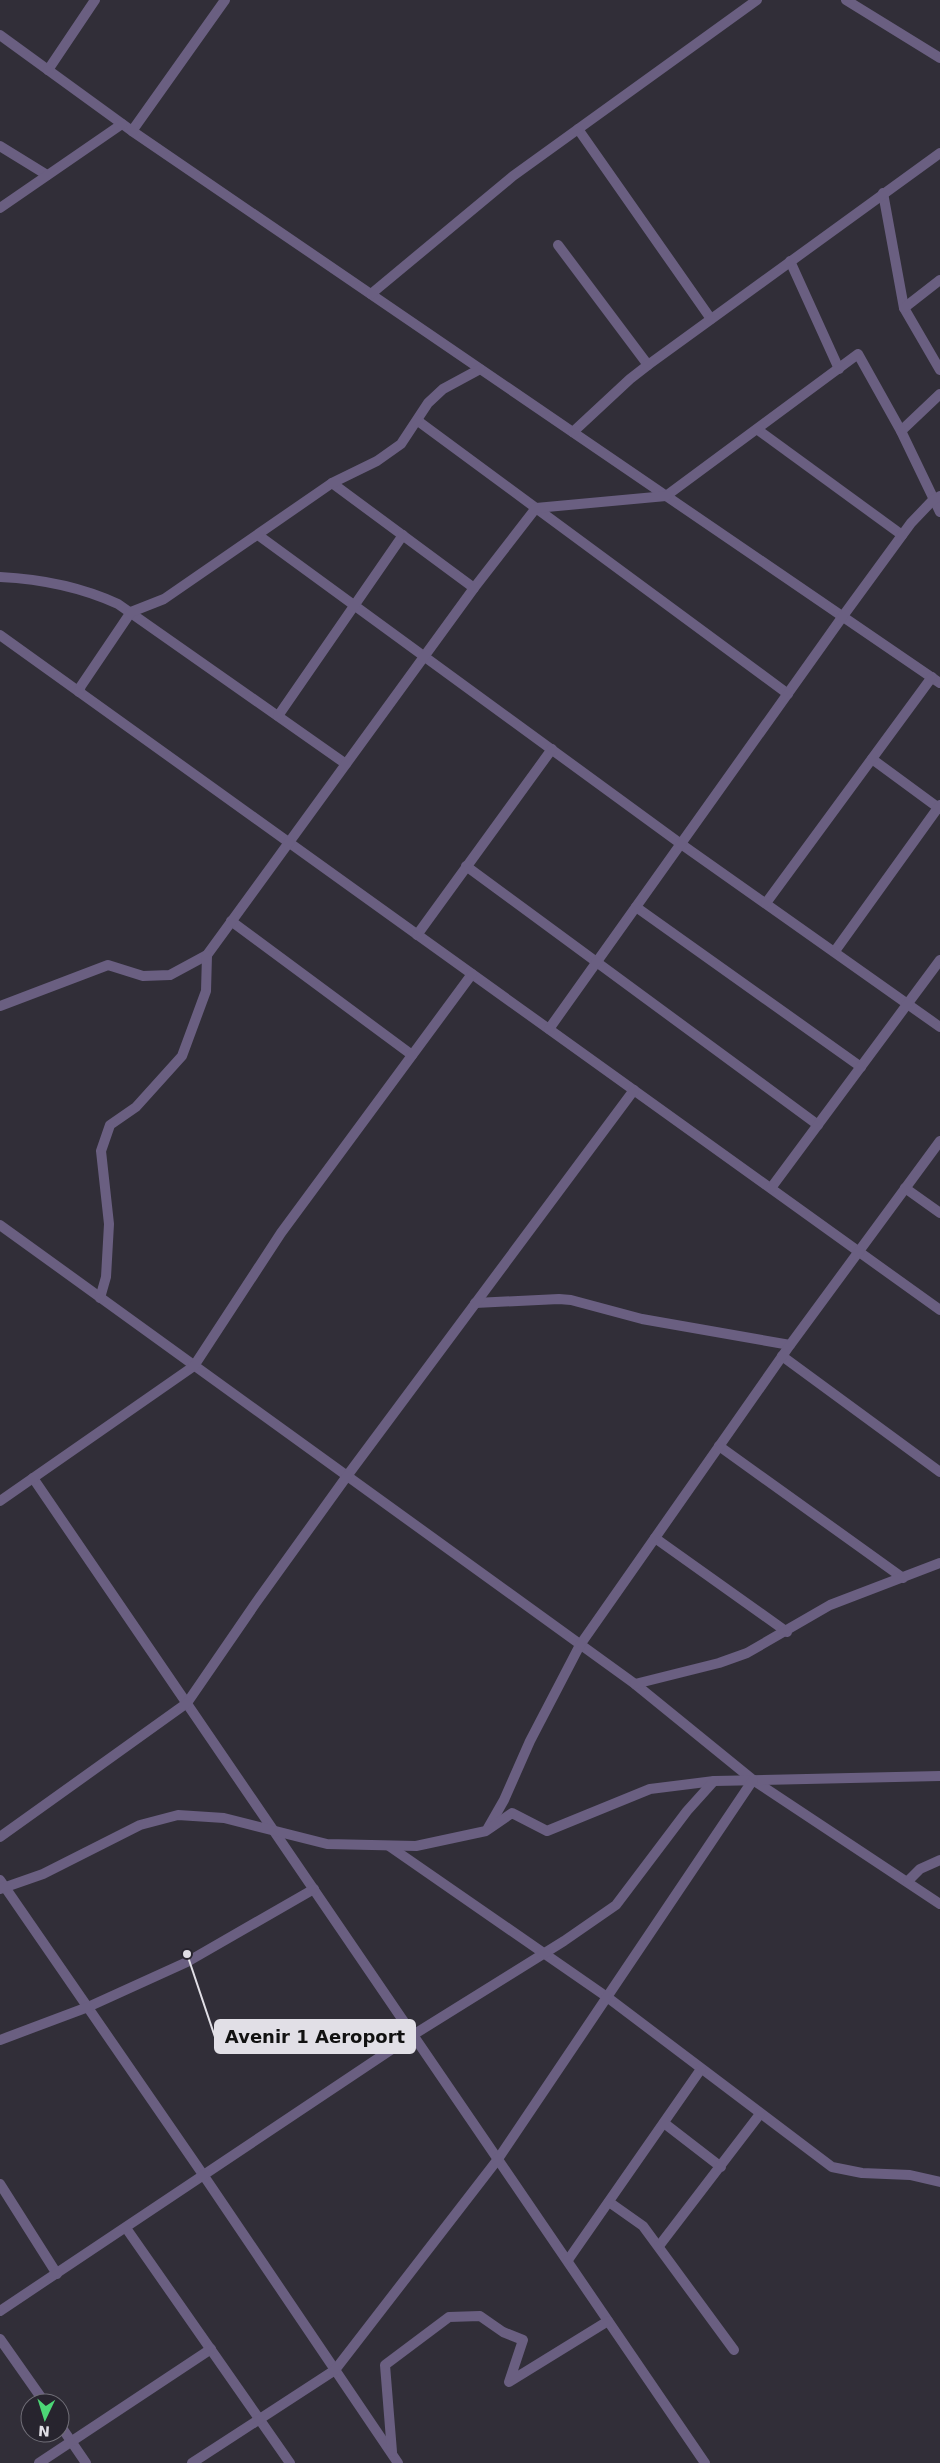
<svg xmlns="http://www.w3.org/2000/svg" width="940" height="2463" viewBox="0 0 940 2463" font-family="'DejaVu Sans',sans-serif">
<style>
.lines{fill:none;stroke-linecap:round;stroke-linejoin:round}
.minor{stroke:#6a5f81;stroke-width:10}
.leader{fill:none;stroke:#e1dfe6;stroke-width:2}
.callout-dot{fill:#e1dfe6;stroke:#27242e;stroke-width:2}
.callout{fill:#e1dfe6;stroke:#e1dfe6;stroke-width:2}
.callout-label{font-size:18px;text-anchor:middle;font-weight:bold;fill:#111}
</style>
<rect width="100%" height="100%" fill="#312e38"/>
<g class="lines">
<g class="minor">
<path d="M846 0 940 58"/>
<path d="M0 35 132 131 940 683"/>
<path d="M48 70 95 0"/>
<path d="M578 129 711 319"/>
<path d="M132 131 225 0"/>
<path d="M0 146 47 175"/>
<path d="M883 193 904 308 940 370"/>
<path d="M0 208 122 124"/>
<path d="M558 245 648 365"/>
<path d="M790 261 839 369"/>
<path d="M371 294 513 176 757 0"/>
<path d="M904 308 940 280"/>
<path d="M418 421 788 694"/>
<path d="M758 430 902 535"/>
<path d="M901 431 940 394"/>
<path d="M573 432 630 379 648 365 940 153"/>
<path d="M332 483 474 588"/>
<path d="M258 535 681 844 940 1027"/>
<path d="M0 577C41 579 81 587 118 604L346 764"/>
<path d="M0 635 940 1310"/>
<path d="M79 692 81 686 131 612 164 599 332 483 377 461 401 444 428 403 443 389 480 369"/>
<path d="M278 716 403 535"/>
<path d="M872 759 940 809"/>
<path d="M466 866 818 1125"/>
<path d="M766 903 932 677"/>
<path d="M636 907 861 1067"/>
<path d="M231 921 412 1055"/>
<path d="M417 935 552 749"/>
<path d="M835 951 940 805"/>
<path d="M0 1006 108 965 143 976 170 975 207 955 474 588 536 508 666 496 858 354 901 431 940 512"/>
<path d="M549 1029 843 616 911 523 933 500 940 496"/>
<path d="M771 1188 940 960"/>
<path d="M905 1188 940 1213"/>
<path d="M0 1225 635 1684 753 1780 940 1904"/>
<path d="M100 1298 106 1277 109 1224 101 1151 110 1125 136 1107 182 1056 206 991 207 955"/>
<path d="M475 1303 559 1299 571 1300 642 1319 790 1345"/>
<path d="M782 1356 940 1472"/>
<path d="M719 1446 903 1578"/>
<path d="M33 1478 705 2463"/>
<path d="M0 1501 194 1366 281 1233 472 974"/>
<path d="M655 1538 787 1632"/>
<path d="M635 1684 719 1663 747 1653 830 1605 940 1563"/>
<path d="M488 1828 504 1800 530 1741 580 1645 790 1345 940 1141"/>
<path d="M0 1837 187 1703 255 1604 347 1476 634 1090"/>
<path d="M389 1846 607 1997 832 2167 862 2173 910 2175 940 2182"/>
<path d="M0 1880 204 2176 398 2463"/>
<path d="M908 1881 920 1869 940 1860"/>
<path d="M0 1889 43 1874 140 1825 178 1815 224 1818 327 1844 416 1846 486 1831 512 1813 547 1831 650 1789 714 1781 940 1776"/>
<path d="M0 2040 88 2007 187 1962 314 1889"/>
<path d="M664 2123 721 2167"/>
<path d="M0 2184 57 2274"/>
<path d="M609 2202 643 2226 734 2350"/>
<path d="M126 2228 290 2463"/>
<path d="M659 2246 760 2114"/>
<path d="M568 2260 701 2069"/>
<path d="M0 2311 413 2035 564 1941 616 1905 687 1811 714 1781"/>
<path d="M0 2339 45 2403"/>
<path d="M60 2425 86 2463"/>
<path d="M392 2452 385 2365 449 2317 480 2316 503 2332 523 2340 509 2382 608 2321"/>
<path d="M39 2463 211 2349"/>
<path d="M192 2463 335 2370 498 2159 753 1780"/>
</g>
</g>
<path class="leader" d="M187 1954L215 2037"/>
<circle class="callout-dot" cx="187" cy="1954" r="5"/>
<rect class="callout" x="215" y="2020" width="200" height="33" rx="5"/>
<g class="callout-label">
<text x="315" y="2043">Avenir 1 Aeroport</text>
</g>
<g transform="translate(45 2418) rotate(184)"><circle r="24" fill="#27242e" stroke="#716f78"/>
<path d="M0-4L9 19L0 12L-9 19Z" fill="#4cd676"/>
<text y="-8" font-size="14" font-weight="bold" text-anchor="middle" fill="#e1dfe6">N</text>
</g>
</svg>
